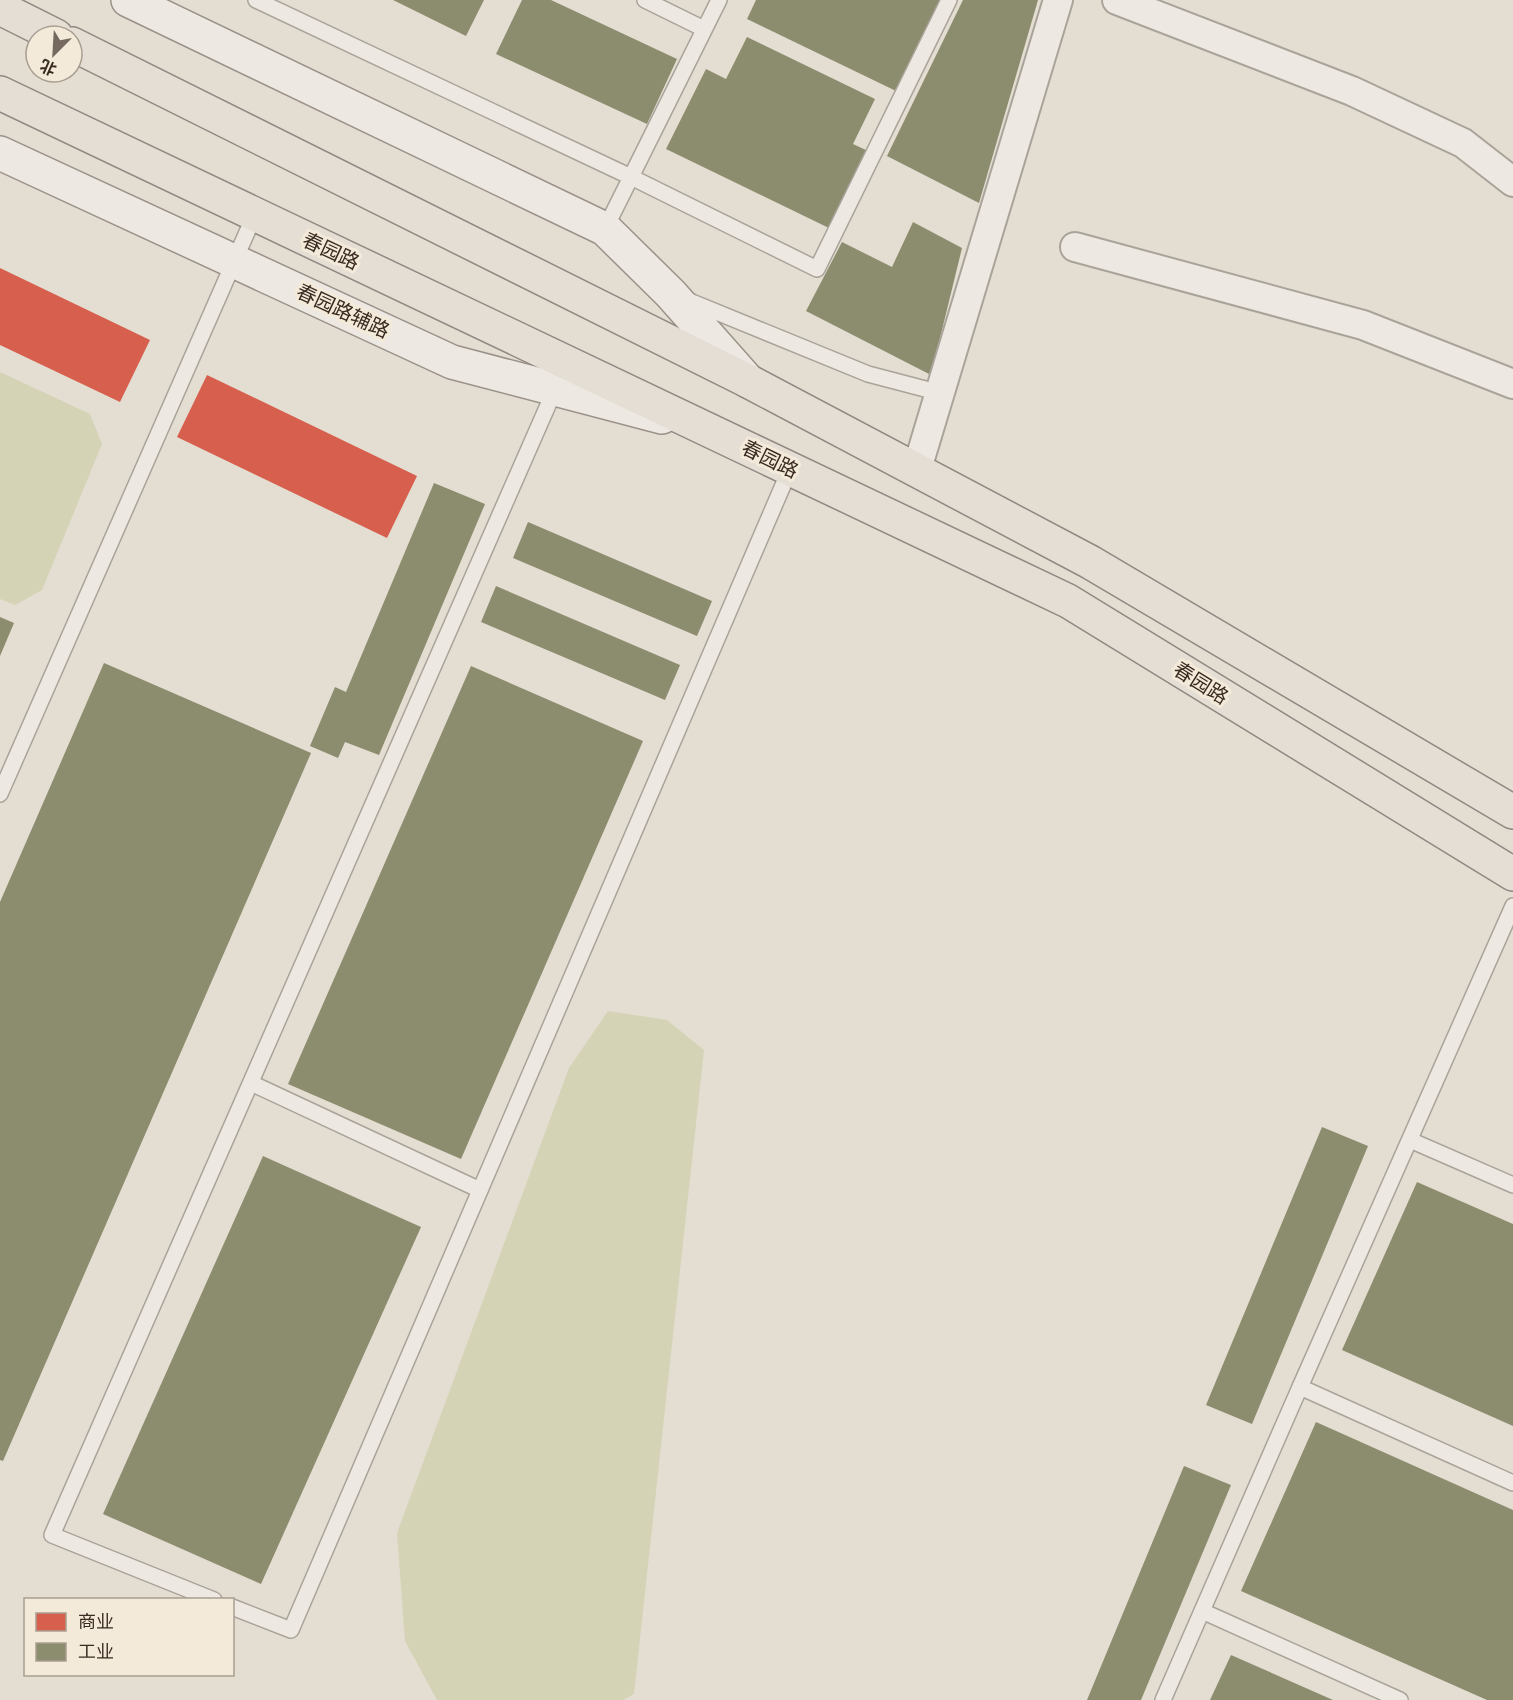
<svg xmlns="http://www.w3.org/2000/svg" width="1513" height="1700" viewBox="0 0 1513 1700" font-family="'Source Serif 4','Noto Sans SC',serif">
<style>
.green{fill:#d5d3b5}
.shops{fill:#d6604d}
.industry{fill:#8c8c6e}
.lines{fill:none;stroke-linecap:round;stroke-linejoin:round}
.lane-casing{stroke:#aaa39a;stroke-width:18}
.street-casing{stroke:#aaa39a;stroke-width:32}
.secondary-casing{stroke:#9a928a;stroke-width:36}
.primary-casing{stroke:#908881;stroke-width:36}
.lane{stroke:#ede9e2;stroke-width:15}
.street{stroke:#ede9e2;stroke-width:28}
.secondary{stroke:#ede9e2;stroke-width:33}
.primary{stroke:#e5ded5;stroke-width:33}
.labels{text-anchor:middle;stroke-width:6;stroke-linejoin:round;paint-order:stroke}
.street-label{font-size:20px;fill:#392b22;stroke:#f4ead9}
</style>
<rect width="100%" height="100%" fill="#e4ddd2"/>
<g class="green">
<path d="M0 372 90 414 102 444 42 590 15 605 0 599Z"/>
<path d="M608 1011 667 1020 704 1050 634 1694 623 1700H437L405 1641 397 1533 569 1068Z"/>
</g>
<g class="shops">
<path d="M0 268 150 340 120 402 0 345Z"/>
<path d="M207 375 417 476 387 538 177 437Z"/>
</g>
<g class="industry">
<path d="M393 0H484L466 36Z"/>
<path d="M522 0H551L677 59 647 124 496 54Z"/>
<path d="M756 0H941L896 91 747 19Z"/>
<path d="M963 0H1038L979 203 887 156Z"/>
<path d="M747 37 875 99 853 144 868 151 831 229 666 149 706 69 726 79Z"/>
<path d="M913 222 962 248 931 375 806 311 842 242 892 267Z"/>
<path d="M434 483 485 504 379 755 345 742 338 758 310 746 335 687 346 692Z"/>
<path d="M528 522 712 601 697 636 513 558Z"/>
<path d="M496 586 680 665 665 700 481 622Z"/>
<path d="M0 617 14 623 0 656Z"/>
<path d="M104 663 311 753 3 1461 0 1460V902Z"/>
<path d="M471 666 643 741 461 1159 288 1084Z"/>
<path d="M1322 1127 1368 1146 1252 1424 1206 1405Z"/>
<path d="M263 1156 421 1227 261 1584 103 1514Z"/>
<path d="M1417 1182 1513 1224V1426L1342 1350Z"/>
<path d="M1316 1422 1513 1510V1700H1487L1241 1591Z"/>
<path d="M1184 1466 1231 1485 1141 1700H1087Z"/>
<path d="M1231 1655 1333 1700H1210Z"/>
</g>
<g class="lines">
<defs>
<g id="lane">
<path d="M256 0 631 177 605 229"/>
<path d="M645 0 704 29"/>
<path d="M719 0 631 177 817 269 949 0"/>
<path d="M687 300 868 374 929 390 944 386"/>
<path d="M0 794 255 214"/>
<path d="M1513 906 1300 1387 1513 1483"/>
<path d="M251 1083 480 1190"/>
<path d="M1410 1140 1513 1185"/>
<path d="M214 1600 52 1535 556 387"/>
<path d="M232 1607 291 1630 790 469"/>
<path d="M1202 1611 1400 1700"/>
<path d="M1163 1700 1300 1387"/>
</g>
<g id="street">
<path d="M1117 0 1352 91 1463 143 1513 182"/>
<path d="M1075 247 1363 325 1513 384"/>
<path d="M916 472 1058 0"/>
</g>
<g id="secondary">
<path d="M128 0 605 229 671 294 748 381"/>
<path d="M0 153 452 362 662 417"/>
</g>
<g id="primary">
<path d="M0 8 56 36"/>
<path d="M72 44 748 381 1090 562 1513 812"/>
<path d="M0 93 1068 601 1513 874"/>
</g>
</defs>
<use href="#lane" class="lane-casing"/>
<use href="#street" class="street-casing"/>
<use href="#secondary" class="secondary-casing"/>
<use href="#primary" class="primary-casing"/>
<use href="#lane" class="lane"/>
<use href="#street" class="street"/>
<use href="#secondary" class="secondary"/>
<use href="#primary" class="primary"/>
</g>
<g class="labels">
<g class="street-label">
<text transform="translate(331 251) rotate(25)" y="7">春园路</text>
<text transform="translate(343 311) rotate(25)" y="7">春园路辅路</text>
<text transform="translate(770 459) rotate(26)" y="7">春园路</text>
<text transform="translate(1201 683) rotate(32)" y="7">春园路</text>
</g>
</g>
<rect x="24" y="1598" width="210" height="78" fill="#f4ead9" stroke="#a99e90" stroke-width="1.5"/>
<rect x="36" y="1613" width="30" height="18" fill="#d6604d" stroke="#a99e90" stroke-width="1.5"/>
<text x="78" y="1628" font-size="18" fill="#392b22">商业</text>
<rect x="36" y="1643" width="30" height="18" fill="#8c8c6e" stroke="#a99e90" stroke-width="1.5"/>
<text x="78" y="1658" font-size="18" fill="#392b22">工业</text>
<g transform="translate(54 54) rotate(204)"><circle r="28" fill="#f4ead9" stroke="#a99e90" stroke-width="1.5"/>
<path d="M0-4.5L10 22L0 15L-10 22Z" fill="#756960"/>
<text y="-9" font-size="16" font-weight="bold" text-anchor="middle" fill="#392b22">北</text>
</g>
</svg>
